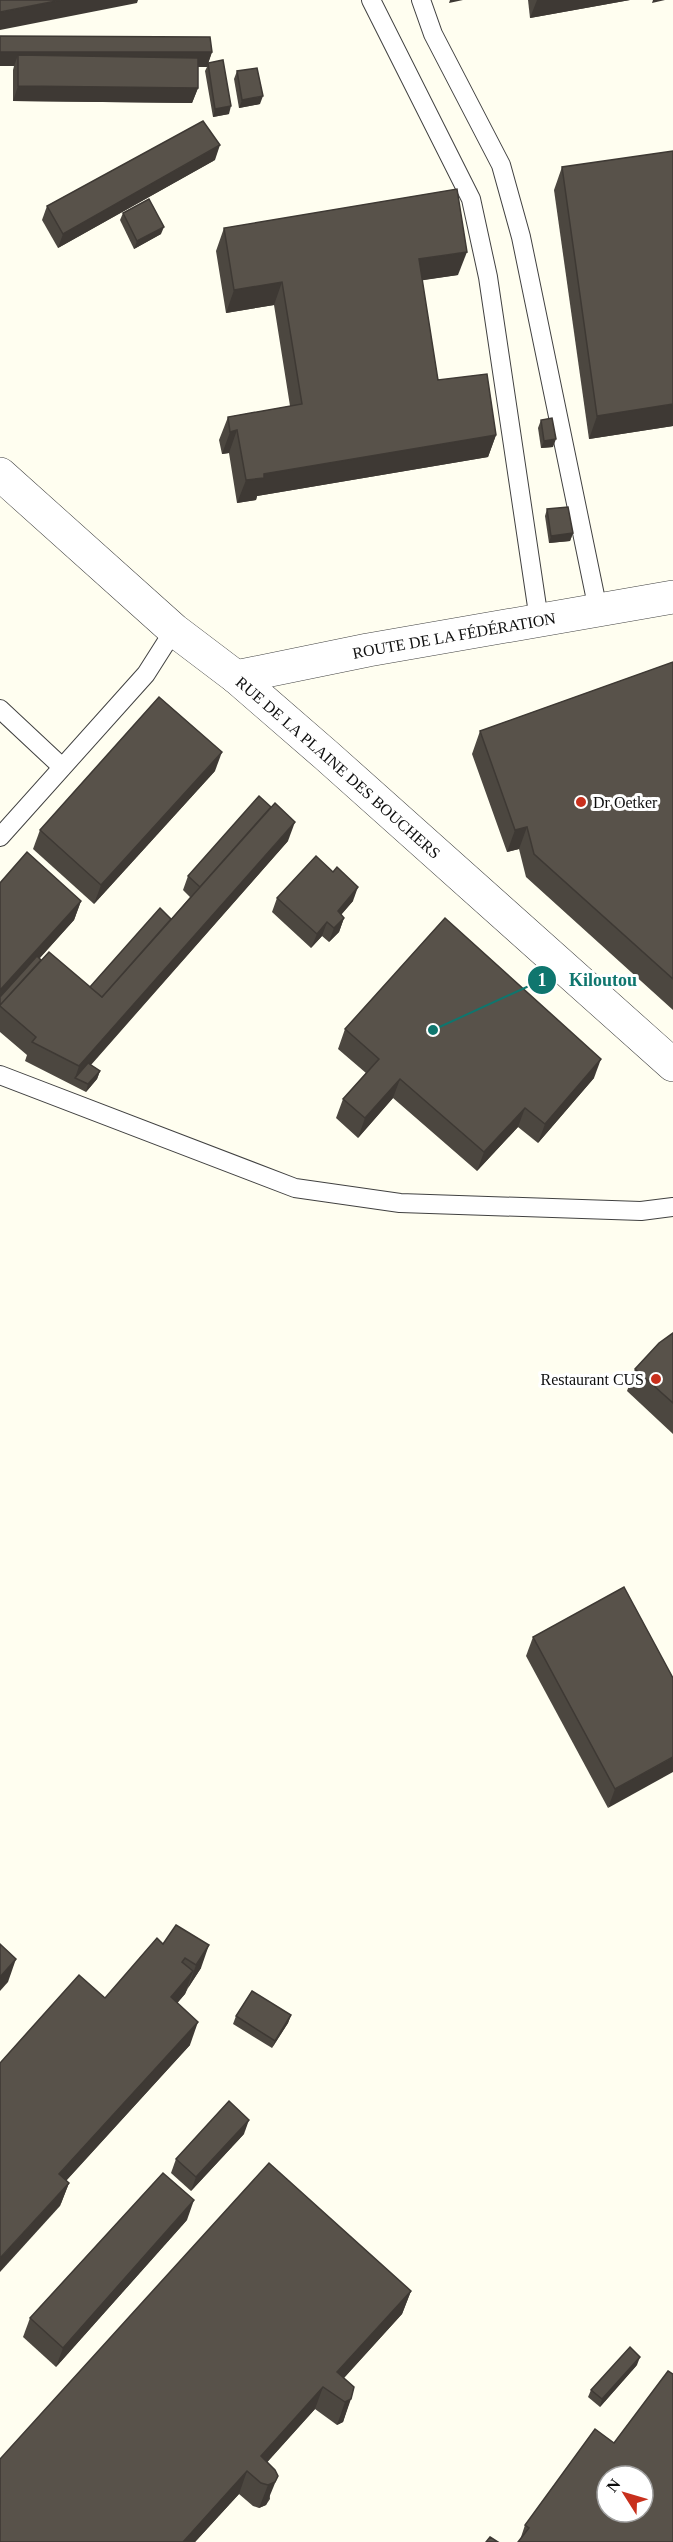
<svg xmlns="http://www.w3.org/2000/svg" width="673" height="2542" viewBox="0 0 673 2542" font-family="Georgia,serif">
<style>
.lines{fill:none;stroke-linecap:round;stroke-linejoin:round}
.service-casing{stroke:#414141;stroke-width:20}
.tertiary-casing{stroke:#414141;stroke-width:34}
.service{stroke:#fff;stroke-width:18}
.tertiary{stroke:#fff;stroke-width:33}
.wall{fill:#4c4740}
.shaded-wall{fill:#3e3934}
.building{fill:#58524a;stroke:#3e3934;stroke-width:1.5;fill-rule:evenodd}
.poi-dot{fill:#c8301d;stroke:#fff;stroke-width:2}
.labels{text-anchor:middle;stroke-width:6;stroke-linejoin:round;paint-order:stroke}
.street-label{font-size:16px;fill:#0e0e0e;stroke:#fff}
.poi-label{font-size:16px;fill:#0e0e0e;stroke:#fff;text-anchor:start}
.leader{fill:none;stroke:#0f766e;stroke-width:2}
.callout-dot{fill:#0f766e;stroke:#fff;stroke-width:2}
.mark-label{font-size:18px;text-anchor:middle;font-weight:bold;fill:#fff}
.callout-label{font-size:18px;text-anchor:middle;font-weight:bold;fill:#0f766e;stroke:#fff;stroke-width:6;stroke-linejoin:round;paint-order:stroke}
</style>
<rect width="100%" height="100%" fill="#fffef0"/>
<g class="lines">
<defs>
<g id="service">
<path d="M371 0 471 199 488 277 539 620"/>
<path d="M421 0 433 34 501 165 521 237 598 610"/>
<path d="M0 709 62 767"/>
<path d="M0 837 146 674 174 630"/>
<path d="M0 1075 295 1188 400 1203 641 1211 673 1207"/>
</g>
<g id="tertiary">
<path id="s1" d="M0 474 174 630 236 677 326 755 673 1065"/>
<path id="s2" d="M236 677 368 650 673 597"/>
</g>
</defs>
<use href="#service" class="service-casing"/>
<use href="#tertiary" class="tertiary-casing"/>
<use href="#service" class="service"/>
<use href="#tertiary" class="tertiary"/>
</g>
<g class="wall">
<path d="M528 0H630L530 18Z"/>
<path d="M0 36 212 52 208 63 229 114 213 117 205 71 207 67H198V88L192 103 13 101V70L14 66Z"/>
<path d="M237 71 260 104 239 108 234 79Z"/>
<path d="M215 160 58 248 42 220 47 206Z"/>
<path d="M562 167 673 426 589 439 554 190Z"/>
<path d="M123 213 161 234 134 249 120 220Z"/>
<path d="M224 228 458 275 422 280 438 380 496 435 488 457 257 496 256 500 237 503 229 453 222 454 219 440 228 417 290 406 274 305 226 313 216 251Z"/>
<path d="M541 420 553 447 541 448 538 428Z"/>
<path d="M547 509 573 533 570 541 549 543 545 516Z"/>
<path d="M673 662V1010L526 877 519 849 507 852 472 754 480 731Z"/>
<path d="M215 771 94 904 33 849 40 830Z"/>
<path d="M288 841 91 1065 100 1071 97 1079 86 1092 25 1061 27 1055 0 1032V883L81 901 74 920 39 959 90 987 171 919 190 897 183 890 188 876Z"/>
<path d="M277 898 353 901 341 915 344 918 339 932 329 942 322 936 311 948 272 912Z"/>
<path d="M345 1029 594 1078 538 1143 518 1127 477 1171 393 1098 358 1138 336 1118 343 1099 366 1073 338 1049Z"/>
<path d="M673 1333V1434L627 1391 635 1369Z"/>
<path d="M533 1637 673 1678 608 1808 526 1656Z"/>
<path d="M163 1944 201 1968 188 1988 185 1994 177 2003 190 2045 66 2181 69 2183 60 2206 105 1998Z"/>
<path d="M291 2015 288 2023 272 2048 233 2024 236 2016Z"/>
<path d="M244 2134 191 2191 171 2173 176 2159Z"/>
<path d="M187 2220 56 2367 23 2337 30 2318Z"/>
<path d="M411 2291 402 2314 344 2378 354 2387 343 2422 337 2425 315 2409 267 2462 270 2499 266 2505 259 2508 253 2506 239 2494 195 2542H0Z"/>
<path d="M637 2365 600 2407 588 2397 591 2390Z"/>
<path d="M614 2443 673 2542 520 2540 525 2525Z"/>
</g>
<g class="shaded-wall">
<path d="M61 0H138L137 3 0 30V12Z"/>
<path d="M450 0H463L449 3Z"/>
<path d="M537 0H630L530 18Z"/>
<path d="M653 0H665L652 3Z"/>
<path d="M0 52H212L207 67 18 66V55L14 66H0Z"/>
<path d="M18 86 198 88 192 103 13 101Z"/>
<path d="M263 96 260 104 239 108 242 100Z"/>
<path d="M231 106 229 114 213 117 215 109Z"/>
<path d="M220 145 215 160 58 248 63 234Z"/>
<path d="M164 227 161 234 134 249 137 241Z"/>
<path d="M467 252 458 275 411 282 419 259Z"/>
<path d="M282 282 274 305 226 313 234 290Z"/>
<path d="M673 404V426L589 439 597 416Z"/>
<path d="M237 430 229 453 222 454 230 432Z"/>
<path d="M496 435 488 457 257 496 256 500 237 503 246 480 264 474Z"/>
<path d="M556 439 553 447 541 448 544 441Z"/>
<path d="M573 533 570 541 549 543 551 536Z"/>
<path d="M222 752 215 771 94 904 101 885Z"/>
<path d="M295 822 288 841 78 1079 75 1078 79 1066Z"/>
<path d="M527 827 519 849 507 852 515 830Z"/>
<path d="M358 887 353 901 332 925 338 911Z"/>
<path d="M81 901 74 920 0 1002V990Z"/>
<path d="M344 918 339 932 329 942 334 928Z"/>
<path d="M327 922 322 936 311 948 317 934Z"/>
<path d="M601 1059 594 1078 538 1143 545 1124Z"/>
<path d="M100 1071 97 1079 86 1092 88 1084Z"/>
<path d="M400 1079 393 1098 358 1138 365 1118Z"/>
<path d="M525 1108 518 1127 477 1171 484 1152Z"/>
<path d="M673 1757V1772L608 1808 615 1789Z"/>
<path d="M209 1945 201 1968 188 1988 196 1965Z"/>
<path d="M16 1959 8 1982 0 1991V1977Z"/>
<path d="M193 1971 185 1994 163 2020 171 1997Z"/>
<path d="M291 2015 288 2023 272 2048 275 2041Z"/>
<path d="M198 2022 190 2045 51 2197 59 2174Z"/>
<path d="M249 2120 244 2134 191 2191 196 2177Z"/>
<path d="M69 2183 60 2206 0 2272V2258Z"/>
<path d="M194 2200 187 2220 56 2367 63 2348Z"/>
<path d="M411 2291 402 2314 331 2392 337 2372Z"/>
<path d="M640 2357 637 2365 600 2407 602 2399Z"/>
<path d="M323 2387 315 2409 254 2477 261 2456Z"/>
<path d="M351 2399 343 2422 337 2425 345 2402Z"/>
<path d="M247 2471 239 2494 195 2542H183Z"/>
<path d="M278 2476 266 2505 259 2508 268 2485Z"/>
</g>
<g class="building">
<path d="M0 0H61L0 12Z"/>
<path d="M0 36 210 37 212 52H0Z"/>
<path d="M18 55 198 58V88L18 86Z"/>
<path d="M223 60 231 106 215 109 208 63Z"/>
<path d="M257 68 263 96 242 100 237 71Z"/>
<path d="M203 121 220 145 63 234 47 206Z"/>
<path d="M673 151V404L597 416 562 167Z"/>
<path d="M457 189 467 252 419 259 438 380 487 374 496 435 264 474V478L246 480 237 430 230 432 228 417 302 404 282 282 234 290 224 228Z"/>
<path d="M149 199 164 227 137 241 123 213Z"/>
<path d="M552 418 556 439 544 441 541 420Z"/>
<path d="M568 507 573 533 551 536 547 509Z"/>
<path d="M673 662V979L534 854 527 827 515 830 480 731Z"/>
<path d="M159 697 222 752 101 885 40 830Z"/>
<path d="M259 796 271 807 200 887 188 876Z"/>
<path d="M275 803 295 822 79 1066 32 1042 36 1037 0 1006V1005L49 952 102 997Z"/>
<path d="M27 852 81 901 0 990V883Z"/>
<path d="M316 856 333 872 337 867 358 887 338 911 344 918 334 928 327 922 317 934 277 898Z"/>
<path d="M160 908 171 919 102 997 90 987Z"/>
<path d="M445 918 601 1059 545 1124 525 1108 484 1152 400 1079 365 1118 343 1099 379 1059 345 1029Z"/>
<path d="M37 956 41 960 0 1005V997Z"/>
<path d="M88 1063 100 1071 88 1084 75 1078Z"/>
<path d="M673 1333V1403L635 1369 659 1343Z"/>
<path d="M624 1587 673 1678V1757L615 1789 533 1637Z"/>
<path d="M176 1925 209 1945 196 1965 185 1958 182 1962 193 1971 171 1997 198 2022 59 2174 69 2183 0 2258V2063L79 1975 105 1998 157 1938 163 1944Z"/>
<path d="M0 1944 16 1959 0 1977Z"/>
<path d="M252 1991 291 2015 275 2041 236 2016Z"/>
<path d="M229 2101 249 2120 196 2177 176 2159Z"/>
<path d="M269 2163 411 2291 337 2372 354 2387 351 2399 345 2402 323 2387 261 2456 275 2470 278 2476 275 2482 268 2485 261 2483 247 2471 183 2542H0V2459Z"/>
<path d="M163 2173 194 2200 63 2348 30 2318Z"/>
<path d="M630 2347 640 2357 602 2399 591 2390Z"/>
<path d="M668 2371 673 2374V2542H518L529 2528 525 2525 595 2429 614 2443ZM607 2476H643V2512H607Z"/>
<path d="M490 2537 498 2542H486Z"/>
</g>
<g class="poi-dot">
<circle cx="581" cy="802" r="6"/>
<circle cx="656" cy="1379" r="6"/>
</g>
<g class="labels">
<g class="street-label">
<text dy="6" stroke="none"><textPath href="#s2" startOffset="222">ROUTE DE LA FÉDÉRATION</textPath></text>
<text dy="6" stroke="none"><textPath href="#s1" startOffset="448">RUE DE LA PLAINE DES BOUCHERS</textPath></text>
</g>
<g class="poi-label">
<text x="593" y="808">Dr Oetker</text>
<text x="644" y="1385" text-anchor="end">Restaurant CUS</text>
</g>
</g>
<path class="leader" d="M433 1030L542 980"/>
<g class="callout-dot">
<circle cx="433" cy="1030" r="6"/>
<circle cx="542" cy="980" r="15"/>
</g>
<g class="mark-label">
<text x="542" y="986">1</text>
</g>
<g class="callout-label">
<text x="603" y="986">Kiloutou</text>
</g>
<g transform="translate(625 2494) rotate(307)"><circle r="28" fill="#ffffff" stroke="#9f9f9f" stroke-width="1.5"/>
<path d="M0-4.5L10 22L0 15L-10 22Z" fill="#c8301d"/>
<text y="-9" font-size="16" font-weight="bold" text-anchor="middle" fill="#0e0e0e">N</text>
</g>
</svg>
